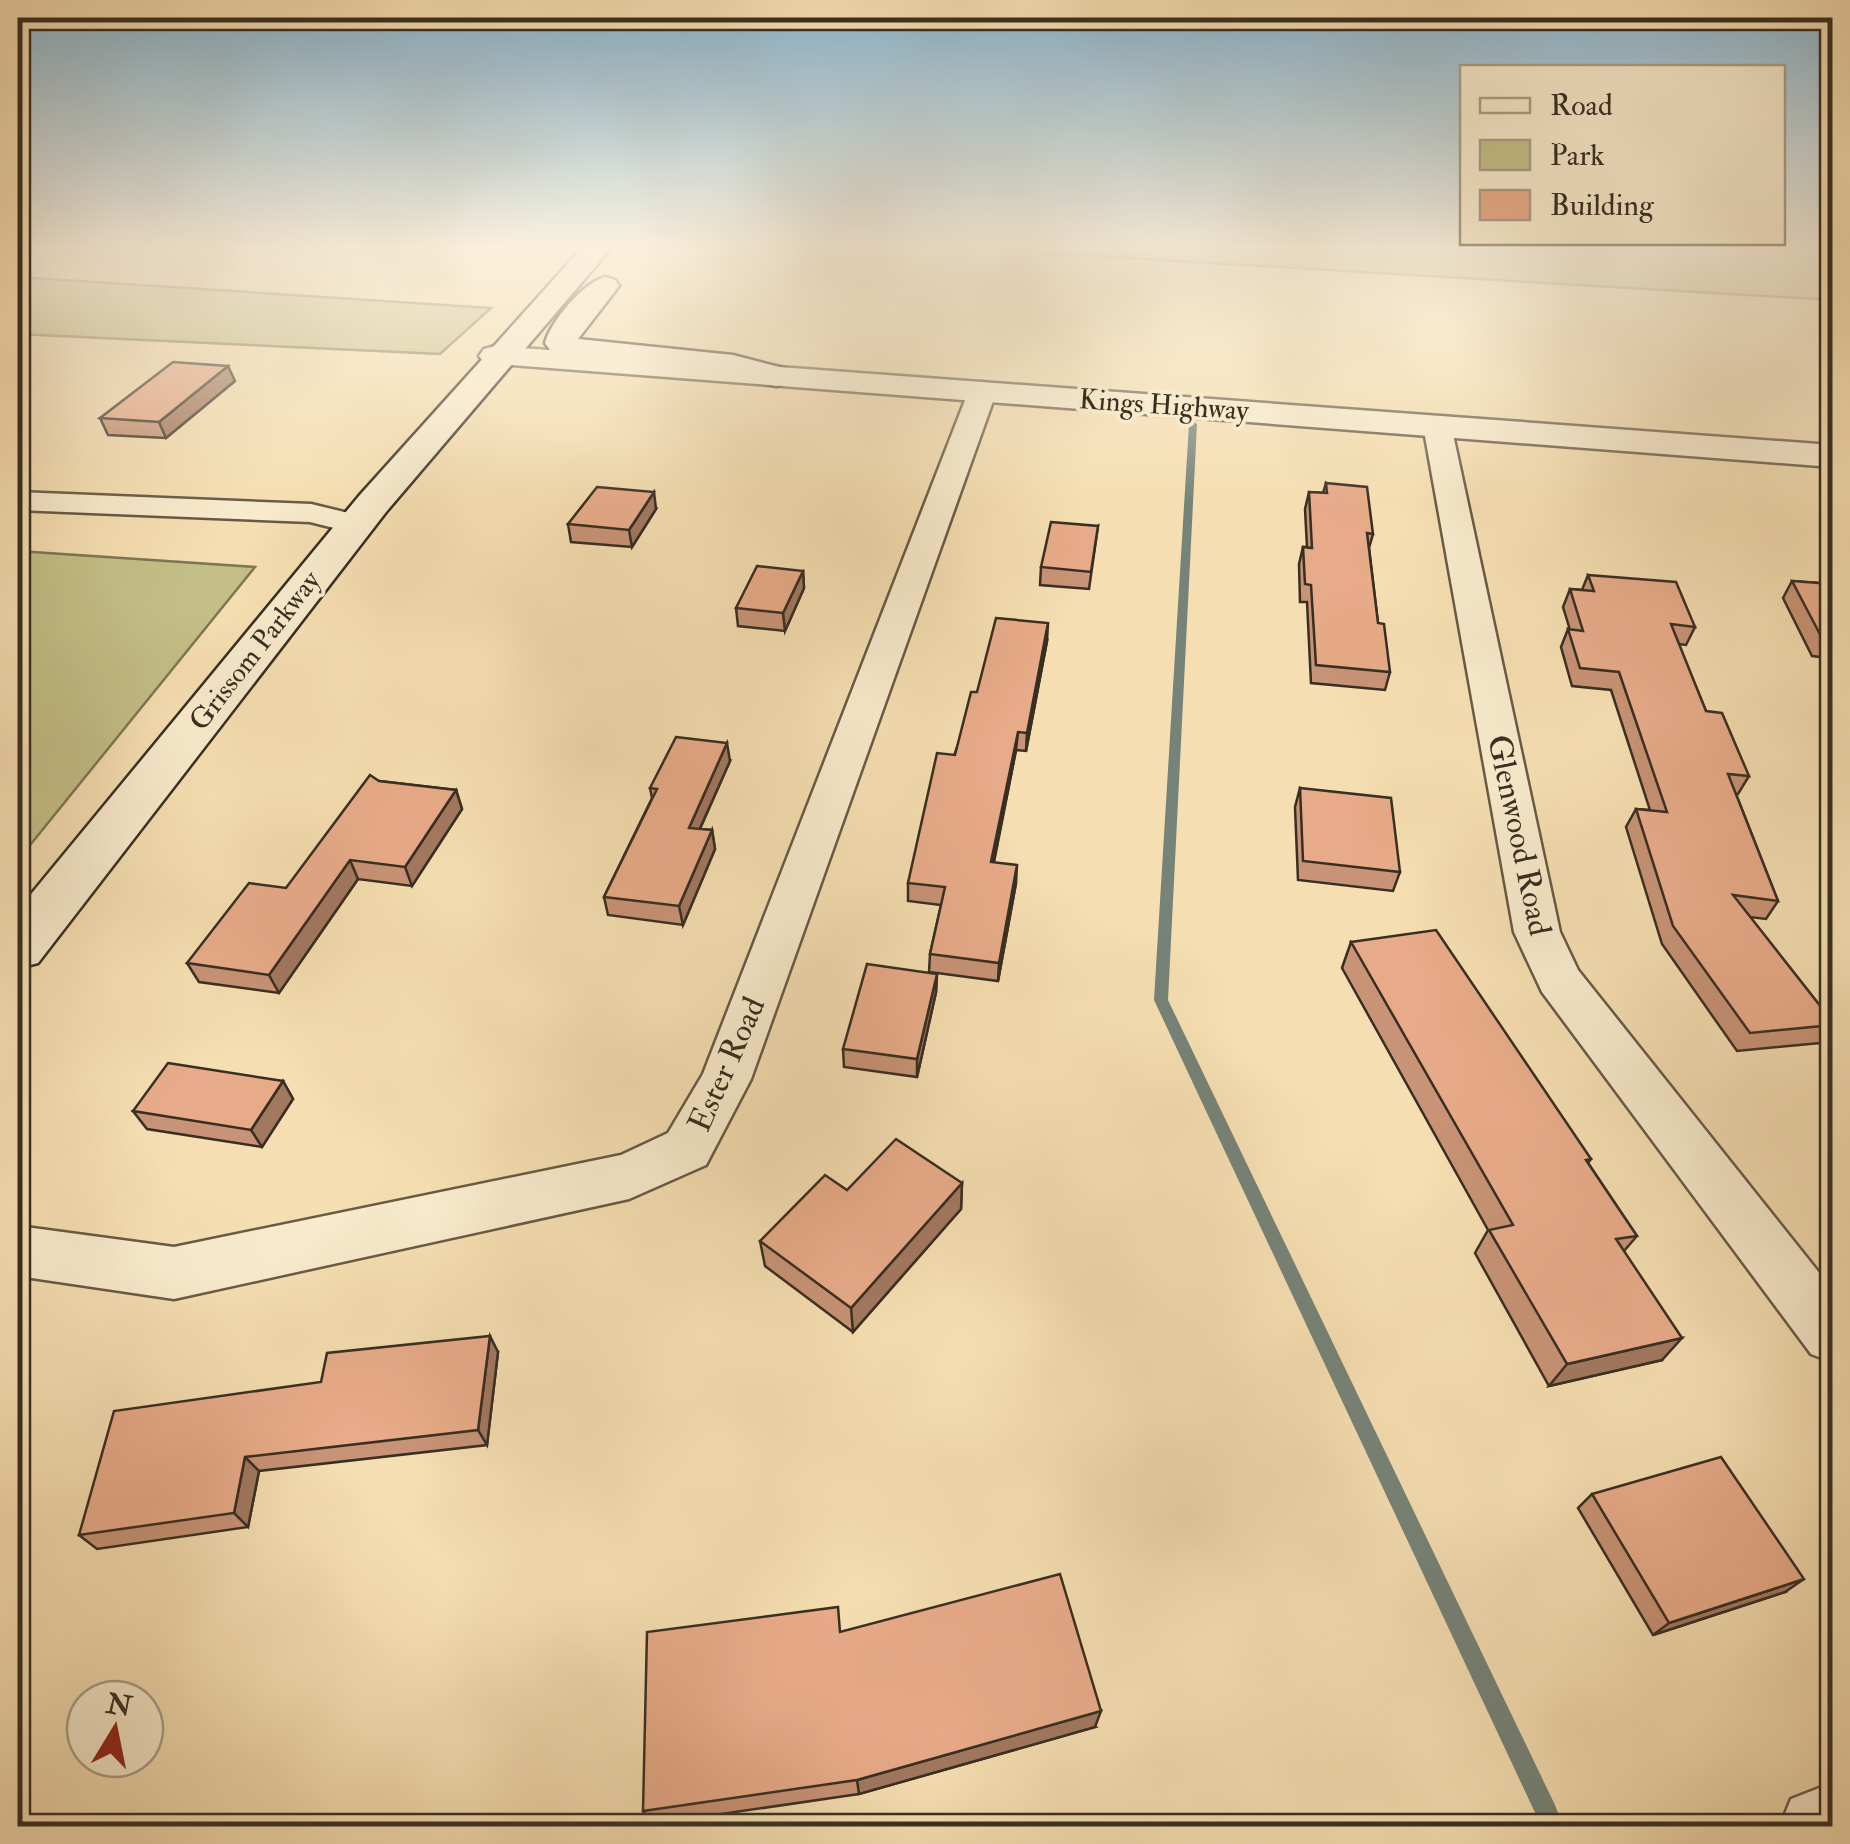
<svg xmlns="http://www.w3.org/2000/svg" width="1850" height="1844" viewBox="0 0 1850 1844" font-family="'IM FELL Double Pica',serif">
<style>
.green{fill:#c4bf87;stroke:#7e7654;stroke-width:2.5}
.lines{fill:none;stroke-linecap:round;stroke-linejoin:round}
.stream{fill:#758378;fill-rule:evenodd}
.minor-casing{stroke:#675a46;stroke-width:5}
.tertiary-casing{stroke:#675a46;stroke-width:5}
.secondary-casing{stroke:#382e22;stroke-width:5}
.minor{fill:#f8eacc;fill-rule:evenodd}
.tertiary{fill:#f8eacc;fill-rule:evenodd}
.secondary{fill:#f8eacc;fill-rule:evenodd}
.wall{fill:#c89376;stroke:#382e22;stroke-width:2.5}
.shaded-wall{fill:#a27860;stroke:#382e22;stroke-width:2.5}
.building{fill:#e8ab89;stroke:#382e22;stroke-width:2.5}
.labels{text-anchor:middle;stroke-width:8;stroke-linejoin:round;paint-order:stroke}
.far-street-label{font-size:28px;fill:#382e22;stroke:#f8eacc}
.street-label{font-size:32px;fill:#382e22;stroke:#f8eacc}
</style>
<rect width="100%" height="100%" fill="#f5deb1"/>
<filter id="stains"><feTurbulence type="fractalNoise" baseFrequency=".002" numOctaves="4"/><feColorMatrix values="0 0 0 0 .2 0 0 0 0 .09 0 0 0 0 .02 0 0 0 .5 -.17"/></filter>
<radialGradient id="worn" r=".72"><stop offset=".6" stop-color="#630" stop-opacity="0"/><stop offset="1" stop-color="#630" stop-opacity=".3"/></radialGradient>
<g class="green">
<path d="M940 247H1832V300Z"/>
<path d="M18 277 491 308 440 354 18 334Z"/>
<path d="M18 551 255 567 18 860Z"/>
</g>
<g class="lines">
<path class="stream" d="M1193 421 1197 424 1168 1000 1555 1805 1558 1813 1555 1821 1547 1824 1539 1821 1154 1000 1189 424Z"/>
<defs>
<g id="minor">
<path d="M983 382 997 390 751 1079 706 1165 629 1199 174 1299 18 1276V1226L174 1247 621 1155 668 1133 703 1074 969 390Z"/>
<path d="M1437 417 1447 419 1451 425 1560 932 1578 970 1832 1289V1362L1811 1354 1542 992 1514 932 1423 425 1427 419Z"/>
<path d="M18 492 311 504 365 517 370 524 365 531 354 533 310 522 18 510Z"/>
<path d="M1832 1783V1826H1780L1791 1799Z"/>
</g>
<path id="tertiary" d="M495 346 1832 445V467L484 363 479 356 484 349Z"/>
<g id="secondary">
<path d="M583 247H612L386 512 38 963 18 968V910L359 496Z"/>
<path d="M605 277 615 280 619 286 578 339 733 355 787 369 792 376 787 383 776 386 732 375 579 359 550 350 545 343C551 321 583 283 605 277Z"/>
</g>
</defs>
<use href="#minor" class="minor-casing"/>
<use href="#tertiary" class="tertiary-casing"/>
<use href="#secondary" class="secondary-casing"/>
<use href="#minor" class="minor"/>
<use href="#tertiary" class="tertiary"/>
<use href="#secondary" class="secondary"/>
</g>
<g class="wall">
<path d="M235 381 166 438 108 435 100 418Z"/>
<path d="M1326 483 1373 534 1369 548 1378 623 1390 672 1385 690 1311 683 1307 602H1300L1299 564 1303 547H1307L1305 509 1309 492 1323 493Z"/>
<path d="M656 509 632 547 571 542 568 524Z"/>
<path d="M1098 526 1089 589 1040 585 1041 567Z"/>
<path d="M803 571 804 588 785 631 738 626 736 608Z"/>
<path d="M1588 575 1695 627 1686 645 1678 644 1706 711 1749 776 1738 794H1736L1778 901 1766 919 1750 917 1832 1021V1028L1820 1043 1737 1051 1662 944 1626 827 1636 809 1650 810 1611 690 1572 686 1561 647 1568 629 1570 630 1563 607 1570 589 1582 590Z"/>
<path d="M1792 581 1832 584V681L1820 657 1812 656 1783 598Z"/>
<path d="M1047 641 1026 751 1016 750 994 862 1016 883 998 981 929 972 930 954 941 905 908 901V883L977 692Z"/>
<path d="M730 761 700 829 712 830 715 849 683 925 608 915 604 897 652 798 650 788Z"/>
<path d="M379 781 456 790 462 809 412 886 358 879 279 993 199 982 187 963 286 888Z"/>
<path d="M1300 788 1400 872 1393 891 1298 880 1295 807Z"/>
<path d="M1351 942 1591 1159 1588 1163 1637 1236 1624 1251 1662 1360 1549 1386 1475 1253 1488 1230 1342 968Z"/>
<path d="M937 974 936 992 917 1077 844 1067 843 1049Z"/>
<path d="M283 1081 293 1099 262 1147 147 1129 133 1111Z"/>
<path d="M1832 1122V1137L1826 1130Z"/>
<path d="M962 1183 961 1209 853 1332 765 1266 760 1241 847 1190Z"/>
<path d="M498 1352 487 1445 259 1471 248 1527 97 1549 79 1535 321 1382Z"/>
<path d="M1592 1494 1785 1592 1653 1635 1578 1508Z"/>
<path d="M842 1632 1095 1727 859 1794 653 1824 643 1811Z"/>
</g>
<g class="shaded-wall">
<path d="M228 366 235 381 166 438 159 422Z"/>
<path d="M654 492 656 509 632 547 629 530Z"/>
<path d="M803 571 804 588 785 631 783 613Z"/>
<path d="M1048 623 1047 641 1026 751 1027 733Z"/>
<path d="M1018 732 1016 750 990 880 991 862Z"/>
<path d="M727 743 730 761 692 846 689 828Z"/>
<path d="M456 790 462 809 412 886 405 867Z"/>
<path d="M712 830 715 849 683 925 679 906Z"/>
<path d="M350 860 358 879 279 993 269 975Z"/>
<path d="M1017 865 1016 883 998 981 999 963Z"/>
<path d="M937 974 936 992 917 1077V1059Z"/>
<path d="M283 1081 293 1099 262 1147 251 1130Z"/>
<path d="M962 1183 961 1209 853 1332 851 1308Z"/>
<path d="M490 1336 498 1352 487 1445 478 1430Z"/>
<path d="M1682 1338 1662 1360 1549 1386 1567 1364Z"/>
<path d="M18 1409 26 1417 18 1431Z"/>
<path d="M245 1457 259 1471 248 1527 234 1513Z"/>
<path d="M1804 1579 1785 1592 1653 1635 1669 1623Z"/>
<path d="M1101 1711 1095 1727 859 1794 857 1780Z"/>
</g>
<g class="building">
<path d="M173 362 228 366 159 422 100 418Z"/>
<path d="M1326 483 1367 487 1373 534 1367 533 1378 623 1384 624 1390 672 1316 665 1311 585 1305 584 1303 547 1312 548 1309 492 1327 493Z"/>
<path d="M597 487 654 492 629 530 568 524Z"/>
<path d="M1051 522 1098 526 1091 572 1041 567Z"/>
<path d="M757 566 803 571 783 613 736 608Z"/>
<path d="M1588 575 1676 582 1695 627 1671 624 1706 711 1722 713 1749 776 1728 774 1778 901 1733 895 1832 1021V1025L1750 1033 1673 926 1636 809 1667 812 1619 672 1580 668 1568 629 1583 631 1570 589 1594 591Z"/>
<path d="M1792 581 1832 584V643L1830 639 1822 638Z"/>
<path d="M996 618 1048 623 1027 733 1018 732 991 862 1017 865 999 963 930 954 945 887 908 883 937 753 955 755 971 692H977Z"/>
<path d="M676 737 727 743 689 828 712 830 679 906 604 897 657 789 650 788Z"/>
<path d="M370 775 379 781 456 790 405 867 350 860 269 975 187 963 249 883 286 888Z"/>
<path d="M1300 788 1391 798 1400 872 1303 861Z"/>
<path d="M1436 930 1591 1159 1586 1160 1637 1236 1616 1239 1682 1338 1567 1364 1489 1230 1513 1225 1351 942Z"/>
<path d="M867 964 937 974 917 1059 843 1049Z"/>
<path d="M168 1063 283 1081 251 1130 133 1111Z"/>
<path d="M896 1139 962 1183 851 1308 760 1241 825 1175 847 1190Z"/>
<path d="M490 1336 478 1430 245 1457 234 1513 79 1535 114 1411 321 1382 327 1353Z"/>
<path d="M1721 1457 1804 1579 1669 1623 1592 1494Z"/>
<path d="M1060 1574 1101 1711 857 1780 643 1811 647 1632 838 1607 840 1632Z"/>
<path d="M548 1819V1826H515Z"/>
</g>
<linearGradient id="sky" x2="0" y2="1"><stop stop-color="#8ab7d2"/><stop offset="0.49" stop-color="#faf0dc"/><stop offset="1" stop-color="#faf0dc" stop-opacity="0"/></linearGradient>
<rect width="1850" height="505" fill="url(#sky)"/>
<g class="labels">
<g class="far-street-label">
<text transform="translate(1164 404) rotate(4)" y="10">Kings Highway</text>
<text transform="translate(254 650) rotate(-52)" y="10">Grissom Parkway</text>
</g>
<g class="street-label">
<text transform="translate(1520 835) rotate(78)" y="11">Glenwood Road</text>
<text transform="translate(726 1064) rotate(-66)" y="11">Ester Road</text>
</g>
</g>
<rect width="1850" height="1844" fill="none" stroke="#f5deb1" stroke-width="60"/>
<rect x="20" y="20" width="1810" height="1804" fill="none" stroke="#382e22" stroke-width="5"/>
<rect x="30" y="30" width="1790" height="1784" fill="none" stroke="#382e22" stroke-width="2.5"/>
<rect x="1460" y="65" width="325" height="180" fill="#f8eacc" stroke="#ab9f88" stroke-width="2.5"/>
<rect x="1480" y="98" width="50" height="15" fill="#f8eacc" stroke="#ab9f88" stroke-width="2.5"/>
<text x="1550" y="115" font-size="30" fill="#382e22">Road</text>
<rect x="1480" y="140" width="50" height="30" fill="#c4bf87" stroke="#ab9f88" stroke-width="2.5"/>
<text x="1550" y="165" font-size="30" fill="#382e22">Park</text>
<rect x="1480" y="190" width="50" height="30" fill="#e8ab89" stroke="#ab9f88" stroke-width="2.5"/>
<text x="1550" y="215" font-size="30" fill="#382e22">Building</text>
<g transform="translate(115 1729) rotate(10)"><circle r="48" fill="#f8eacc" stroke="#ab9f88" stroke-width="2.5"/>
<path d="M0-8L18 38L0 25L-18 38Z" fill="#8f2418"/>
<text y="-15" font-size="28" font-weight="bold" text-anchor="middle" fill="#382e22">N</text>
</g>
<rect width="100%" height="100%" filter="url(#stains)"/>
<rect width="100%" height="100%" fill="url(#worn)"/>
</svg>
